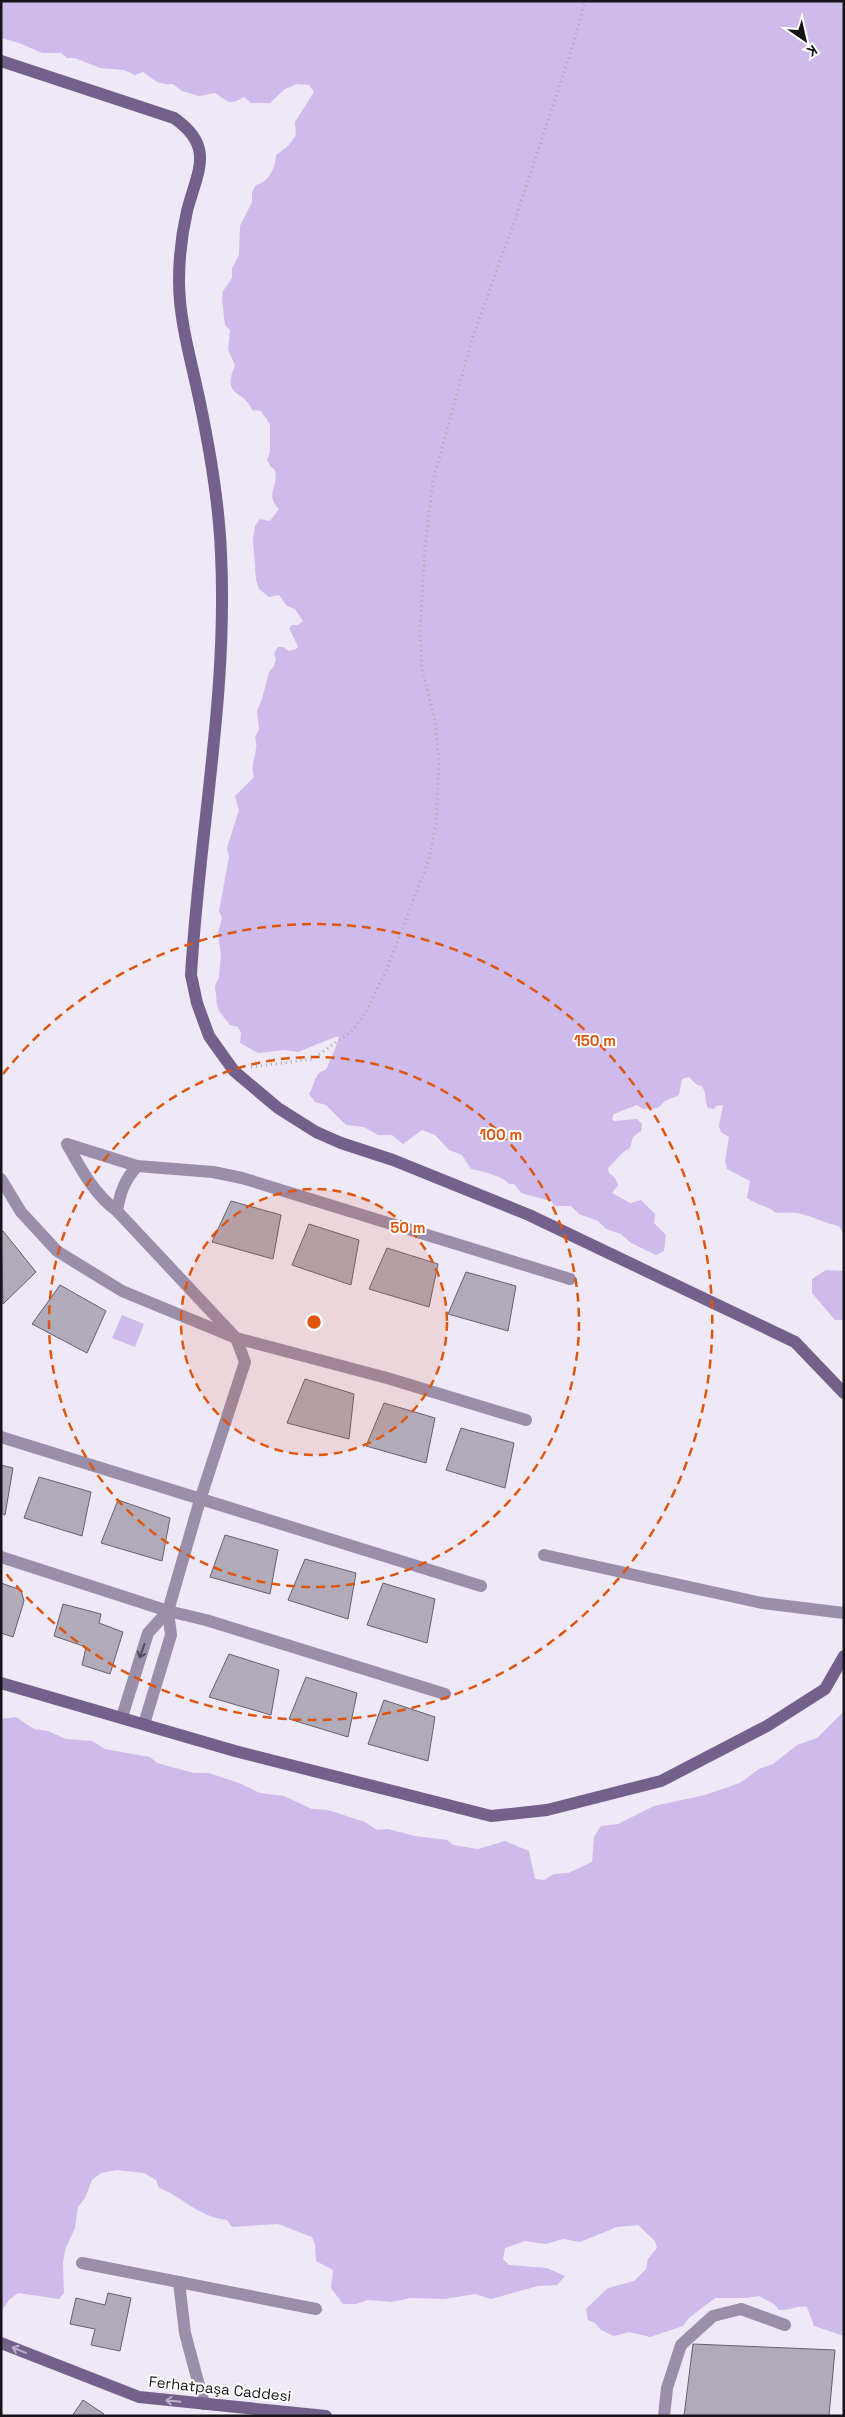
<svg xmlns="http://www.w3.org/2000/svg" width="845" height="2417" viewBox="0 0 845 2417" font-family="'Space Grotesk',sans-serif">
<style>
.green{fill:#cfbbeb}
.building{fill:#b0aab9;stroke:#66616e}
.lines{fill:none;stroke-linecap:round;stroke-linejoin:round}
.path{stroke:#aaa6b1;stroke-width:3;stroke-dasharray:1 4;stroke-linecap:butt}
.street{stroke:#9a8eab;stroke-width:12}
.secondary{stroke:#73618b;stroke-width:12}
.oneway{stroke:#514b5b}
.oneway2{stroke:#b9b0c5}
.ring{fill:none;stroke:#de560d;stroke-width:2.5;stroke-dasharray:9 6}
.labels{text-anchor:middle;stroke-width:4;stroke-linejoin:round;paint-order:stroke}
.street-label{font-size:15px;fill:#161419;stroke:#fff}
.centre{fill:#de560d;stroke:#fff;stroke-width:2.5}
.ring-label{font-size:15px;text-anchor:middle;font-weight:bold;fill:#de560d;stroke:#fff;stroke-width:4;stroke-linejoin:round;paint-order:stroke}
</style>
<rect width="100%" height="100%" fill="#eee8f7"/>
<g class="green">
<path d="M1 1H844V1235L839 1226C812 1220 807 1210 776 1213 766 1205 757 1205 747 1198L750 1181 727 1169 725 1161 729 1137 721 1132 719 1126 723 1105 716 1106 714 1109 708 1108C704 1100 707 1094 702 1086L697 1085 689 1077 682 1079 679 1095 665 1101 658 1108 643 1109 637 1105 614 1114 612 1119 614 1121 637 1119 642 1124 641 1131 633 1137 630 1148C620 1153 616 1161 608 1168L609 1173 615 1178 618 1185 612 1193 630 1203 641 1200 655 1214 654 1223 666 1235 664 1251 656 1255 631 1243 621 1234 606 1229 598 1221 579 1214 571 1206H555L551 1201 521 1193 514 1184H509C503 1176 481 1171 471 1169L462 1155 449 1150 435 1135 422 1130 403 1144 392 1135H378L364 1127 346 1125 326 1105 315 1102 309 1094C313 1088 313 1082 317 1076 319 1071 322 1072 326 1069 328 1067 339 1040 339 1037H335L298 1052 285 1050 258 1053 240 1043 241 1033 238 1027 230 1025 219 1011 217 1004 215 986 219 977 221 955 218 933 222 918 219 911 229 857 227 848 239 810 235 796 254 777C249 760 260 751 255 738L259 729 257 711 262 699 269 672 274 666 276 659 274 654 278 647H283L289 651 296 649 298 647 289 628 292 625H298L303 621 295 609 287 606 279 595 269 597 259 589 256 580 253 539 255 526 260 519 270 521 279 509C264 493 279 488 275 470L271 467 267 460 270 452V424L261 411 252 410C244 389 221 398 235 365L228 350 230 330 225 325 222 300 223 291 232 278V268L239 255 240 226 252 202V192L256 185C269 182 275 169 276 155L288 146 296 135 295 122 314 92 309 85 297 84 285 89 270 103H251L244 97C229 106 229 102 215 93L199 96 182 91 173 84C158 85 154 80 143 72L135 75 124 70 100 68 75 58H67L61 53H42L19 43 1 38Z"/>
<path d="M826 1270 844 1271V1320H835L812 1293V1279Z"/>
<path d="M122 1315 144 1324 135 1347 112 1338Z"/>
<path d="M844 1711V2336L814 2326 807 2307C796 2305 790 2311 779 2310L774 2304 759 2296 746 2298H715L689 2318 683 2326 650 2337 629 2332 614 2336 601 2330 595 2323 588 2320 586 2309 608 2288 634 2281 646 2269 648 2259 657 2248 655 2241 638 2225 617 2227 580 2242 563 2239 546 2244 525 2241 505 2248 503 2259 509 2265 547 2268 565 2276 557 2285 538 2286 491 2299 475 2294 444 2299 411 2298 392 2302 368 2300 356 2304H343L331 2288 333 2270 316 2261 315 2245 312 2237 278 2224 232 2227 227 2220C194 2215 187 2199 159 2188L156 2180 144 2173 117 2170 101 2173 92 2180 85 2198 78 2207 75 2228 65 2250 63 2263 64 2293 59 2299 18 2293 9 2300 1 2312V1719L16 1717 34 1729 48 1731 66 1739 92 1741 105 1749 150 1757 157 1763 194 1773H209L239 1783 260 1793 284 1796 312 1809 328 1810 365 1822 377 1830 388 1829 415 1836 447 1840 453 1845 478 1849 505 1841 529 1851 535 1879 544 1880 554 1874 568 1873 592 1862 594 1837 601 1826 618 1824 654 1806 705 1795 740 1783 759 1769 773 1764 797 1745 817 1738Z"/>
</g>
<g class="building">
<path d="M231 1201 281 1215 273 1259 212 1242Z"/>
<path d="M309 1224 359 1240 351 1285 292 1265Z"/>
<path d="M3 1231 36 1272 3 1304 1 1232Z"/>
<path d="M387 1248 438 1264 429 1307 369 1289Z"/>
<path d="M466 1272 516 1286 508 1331 448 1314Z"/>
<path d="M60 1285 106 1311 87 1353 32 1324Z"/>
<path d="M305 1379 354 1394 349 1439 287 1423Z"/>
<path d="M384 1403 435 1418 426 1463 366 1446Z"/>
<path d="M461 1428 514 1443 505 1488 446 1470Z"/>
<path d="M1 1465 13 1468 5 1515 1 1513Z"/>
<path d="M39 1477 91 1492 82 1536 24 1518Z"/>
<path d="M118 1500 170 1518 162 1561 101 1543Z"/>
<path d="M225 1535 278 1550 270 1594 210 1577Z"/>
<path d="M305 1559 356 1573 348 1619 288 1600Z"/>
<path d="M1 1583 21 1590 24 1601 13 1637 1 1633Z"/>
<path d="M383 1583 435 1599 427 1643 367 1625Z"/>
<path d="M63 1604 101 1614 99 1623 123 1632 110 1674 82 1665 86 1647 54 1636Z"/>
<path d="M229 1654 279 1670 271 1715 209 1697Z"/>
<path d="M306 1677 357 1693 348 1737 289 1719Z"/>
<path d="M384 1700 435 1717 428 1761 368 1744Z"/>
<path d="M108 2293 131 2298 120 2351 91 2345 95 2329 70 2324 76 2298 105 2305Z"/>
<path d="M693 2344 835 2350 829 2416H684Z"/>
<path d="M83 2400 104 2414 103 2416H72Z"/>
</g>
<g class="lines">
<path class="path" d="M251 1067 313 1059 353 1030 366 1012 386 971 429 859 436 824 439 760 435 722 422 668 420 632 425 547 433 481 472 339 515 220 572 48 585 1"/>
<g class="street">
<path d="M1 1179 21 1212 57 1251 122 1291 236 1338 387 1378 526 1420"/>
<path d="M117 1211C120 1192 125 1180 137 1166"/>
<path d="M1 1437 481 1586"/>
<path d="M544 1555 762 1603 844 1613"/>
<path d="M1 1557 168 1611 206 1620 445 1694"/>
<path d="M122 1717 148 1633 168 1611"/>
<path d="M144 1724 171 1635 168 1611 200 1500 245 1362 236 1338 117 1211C94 1194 81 1169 67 1144L137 1166 213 1172 242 1178 570 1279"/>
<path d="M82 2263 316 2309"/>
<path d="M179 2282 185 2333 204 2404"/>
<path d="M664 2416 667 2388 681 2345 713 2316 741 2309 785 2325"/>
</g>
<g class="secondary">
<path d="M1 61 174 118C216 147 197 172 187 211 182 233 179 259 179 281 179 320 191 360 199 398 210 450 219 501 221 554 228 695 199 834 191 975L197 1003 209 1036 234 1071 278 1108 316 1132 341 1143 393 1160 529 1215 795 1342 844 1393"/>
<path d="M1 1683 235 1751 491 1816 547 1810 661 1781 767 1726 825 1689 844 1656"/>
<path d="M1 2343 139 2397 326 2416"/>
</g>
</g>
<defs><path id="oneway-shaft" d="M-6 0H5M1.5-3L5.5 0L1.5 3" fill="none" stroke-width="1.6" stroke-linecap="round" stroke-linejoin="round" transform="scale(1.25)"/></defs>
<use class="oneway" href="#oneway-shaft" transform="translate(142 1651) rotate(110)"/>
<g class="oneway2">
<use href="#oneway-shaft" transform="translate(19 2350) rotate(-158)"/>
<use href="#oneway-shaft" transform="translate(173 2401) rotate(-174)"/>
</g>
<circle cx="314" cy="1322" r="133" fill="#de560d" fill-opacity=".12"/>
<g class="ring">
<circle cx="314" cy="1322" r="133"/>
<circle cx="314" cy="1322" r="265"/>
<path d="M3 1074A398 398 0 1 1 3 1570"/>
</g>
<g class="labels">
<g class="street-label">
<text transform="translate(220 2389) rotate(6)" y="5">Ferhatpaşa Caddesi</text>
</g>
</g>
<circle cx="314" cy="1322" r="8" class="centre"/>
<g class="ring-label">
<text x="595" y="1046">150 m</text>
<text x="501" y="1140">100 m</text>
<text x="408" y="1233">50 m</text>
</g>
<rect width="845" height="2417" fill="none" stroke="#161419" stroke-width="5"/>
<g transform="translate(805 40) rotate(146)" stroke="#ffffff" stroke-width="4" paint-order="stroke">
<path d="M0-4L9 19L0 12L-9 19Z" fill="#161419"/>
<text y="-8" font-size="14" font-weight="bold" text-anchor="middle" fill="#161419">K</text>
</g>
</svg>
